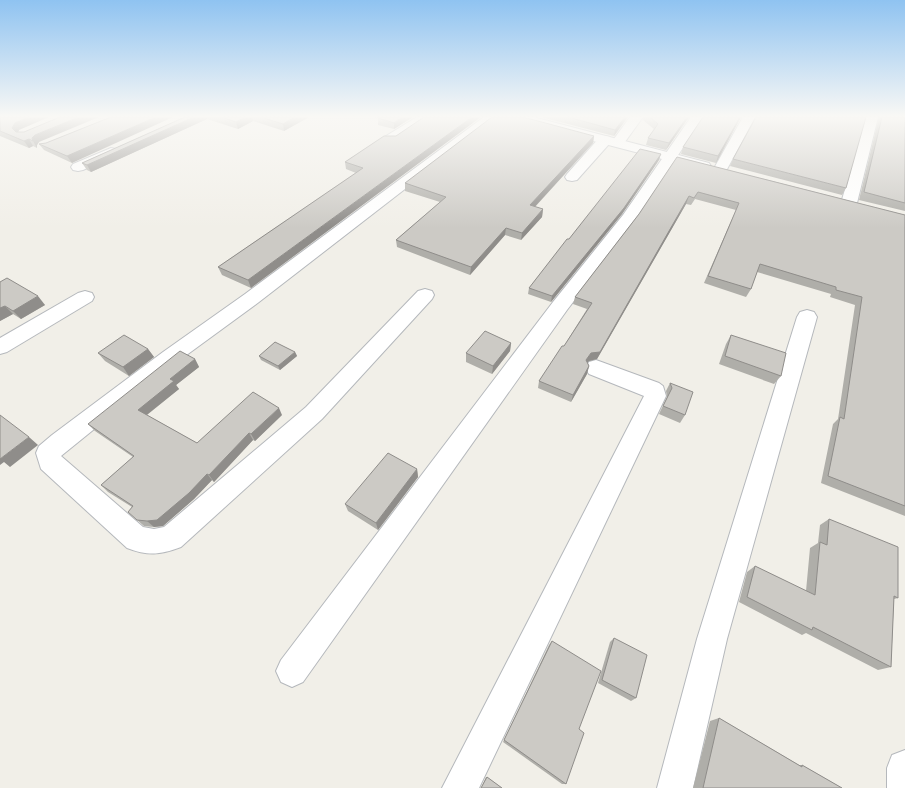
<svg xmlns="http://www.w3.org/2000/svg" width="905" height="788" viewBox="0 0 905 788" font-family="'Noto Sans',sans-serif">
<style>
.lines{fill:none;stroke-linecap:round;stroke-linejoin:round}
.minor-casing{stroke:#b5b8bc;stroke-width:2}
.tertiary-casing{stroke:#b5b8bc;stroke-width:2}
.minor{fill:#fff;fill-rule:evenodd}
.tertiary{fill:#fff;fill-rule:evenodd}
.wall{fill:#afaea9}
.shaded-wall{fill:#8f8d8a}
.building{fill:#cccac5;stroke:#8f8d8a}
</style>
<rect width="100%" height="100%" fill="#f1efe8"/>
<g class="lines">
<defs>
<g id="minor">
<path d="M417 117H432L396 142H386L385 139 386 136Z"/>
<path d="M484 117H498L259 302 177 362 61 456 143 527 154 529 164 527 306 407 418 291 425 289 432 291 434 295 432 299 322 419 181 547C160 555 148 556 127 548L41 469 36 453 39 446 52 435 163 352 245 294Z"/>
<path d="M630 117H643L622 146H612L611 143Z"/>
<path d="M691 117H703L635 221 567 310 303 682 292 687 281 682 276 671 281 660 553 302 623 215Z"/>
<path d="M743 117H755L725 173 720 174 715 173 713 170Z"/>
<path d="M866 117H878L857 203 854 206 849 208 844 206 841 203Z"/>
<path d="M605 136 610 137 611 140 610 143 577 180 572 181 567 180 565 177 567 174 600 137Z"/>
<path d="M111 148 116 149 118 152 116 155 83 170 78 171 73 170 71 167 73 164Z"/>
<path d="M85 291 92 293 94 297 92 301 7 352 0 354V338L78 293Z"/>
<path d="M807 310 814 312 817 317 727 639 693 788H657L697 639 797 317 800 312Z"/>
<path d="M596 360 659 383 663 386 666 396 479 788H442L644 396 589 374 585 368 589 362Z"/>
<path d="M905 750V788H887V768L892 755Z"/>
</g>
<path id="tertiary" d="M511 117H533L709 163 711 166 709 169 704 170 513 120Z"/>
</defs>
<use href="#minor" class="minor-casing"/>
<use href="#tertiary" class="tertiary-casing"/>
<use href="#minor" class="minor"/>
<use href="#tertiary" class="tertiary"/>
</g>
<g class="wall">
<path d="M0 117 19 130 18 132 39 142 37 145V148L33 146 29 148 0 136Z"/>
<path d="M111 117 72 163 44 150 39 144 46 143Z"/>
<path d="M185 117H309L284 131 253 121 238 129 207 119 91 172 87 170 82 163Z"/>
<path d="M374 117H413L394 129 378 125V118Z"/>
<path d="M541 117H628L614 136Z"/>
<path d="M644 117H689L666 150 646 145 648 138 654 129 643 120Z"/>
<path d="M703 117H741L716 163 681 154 683 147Z"/>
<path d="M879 117H905V211L859 200Z"/>
<path d="M396 136 251 288 222 275 218 267 356 173 346 169 345 162Z"/>
<path d="M594 136 593 143 535 207 543 209 542 217 521 240 505 235 470 275 397 247 396 240 440 202 405 191V183Z"/>
<path d="M677 157 905 215V516L821 483 833 424 838 419 855 305 830 297 831 294 757 272 751 289 746 297 704 283 736 210 695 199 691 205 686 204 597 359 589 361 587 362 589 366 587 374 571 402 538 388 539 381 564 346 587 309 573 304 575 297 639 214Z"/>
<path d="M733 159 846 188 842 195 730 166Z"/>
<path d="M659 160 622 214 551 302 528 294 529 288 569 239Z"/>
<path d="M0 282 45 305 21 319 13 314 0 321Z"/>
<path d="M731 335 781 376 774 384 719 364 726 344Z"/>
<path d="M511 343 510 351 492 374 466 362V353Z"/>
<path d="M148 349 154 357 129 376 105 361 98 353Z"/>
<path d="M295 352 297 356 280 370 261 360 259 356Z"/>
<path d="M195 359 199 367 176 385 179 389 147 415 197 443 282 415 255 441 253 440 214 482 212 480 194 499 163 526 154 527 144 526 128 512 132 507 108 492 101 485 133 457 95 431 88 424Z"/>
<path d="M670 383 685 415 680 423 659 414 667 397 666 391Z"/>
<path d="M417 469 418 477 378 530 348 511 345 504Z"/>
<path d="M829 519 898 598 894 599 891 667 878 670 806 633 802 635 739 602 747 572 755 566 806 591 810 548 818 543 820 525Z"/>
<path d="M614 638 636 698 631 701 598 683 610 642Z"/>
<path d="M552 641 579 729 566 784H562L503 742 549 645Z"/>
<path d="M719 718 799 765H802L842 788H693L710 721Z"/>
<path d="M486 777H487L502 788H481Z"/>
</g>
<g class="shaded-wall">
<path d="M29 117H49L19 130 17 135 12 128 15 123Z"/>
<path d="M79 117H99L39 142 37 145V148L33 141 32 138 35 135Z"/>
<path d="M156 117H173L72 163 67 156Z"/>
<path d="M194 117H207V119L91 172 87 165Z"/>
<path d="M245 117H252L253 121 238 129 236 122Z"/>
<path d="M295 117H309L284 131 283 124Z"/>
<path d="M402 117H413L394 129V123Z"/>
<path d="M472 117H481L251 288 248 280Z"/>
<path d="M625 117H628L614 136 615 130Z"/>
<path d="M687 117H689L666 150 669 143Z"/>
<path d="M740 117H741L716 163 718 156Z"/>
<path d="M594 136 593 143 529 213 530 205Z"/>
<path d="M29 139 33 146 29 148 24 141Z"/>
<path d="M661 154 659 160 622 214 551 302 552 296Z"/>
<path d="M689 196 686 204 597 359 589 361 584 367 586 360 591 353Z"/>
<path d="M543 209 542 217 521 240 522 233Z"/>
<path d="M506 228 505 235 470 275 471 267Z"/>
<path d="M38 296 45 305 21 319 13 311Z"/>
<path d="M5 306 13 314 0 321V308Z"/>
<path d="M511 343 510 351 492 374 493 366Z"/>
<path d="M148 349 154 357 129 376 123 367Z"/>
<path d="M295 352 297 356 280 370 278 366Z"/>
<path d="M195 359 199 367 176 385 179 389 144 417 138 410 170 379Z"/>
<path d="M589 366 587 374 571 402 573 395Z"/>
<path d="M279 408 282 415 255 441 251 434Z"/>
<path d="M249 433 253 440 214 482 209 475Z"/>
<path d="M29 437 38 445 10 467 4 462 0 465V459Z"/>
<path d="M417 469 418 477 378 530 376 523Z"/>
<path d="M207 474 212 480 194 499 163 526 154 527 147 521Z"/>
</g>
<g class="building">
<path d="M0 117H29L15 123 12 128 16 132H24L60 117H79L35 135 32 138 33 141 29 139 24 141 0 131Z"/>
<path d="M111 117H156L67 156 39 144 46 143Z"/>
<path d="M185 117H194L87 165 82 163Z"/>
<path d="M221 117H245L236 122Z"/>
<path d="M260 117H295L283 124Z"/>
<path d="M378 117H402L394 123 378 118Z"/>
<path d="M424 117H472L248 280 218 267 363 168 345 162 384 136H396Z"/>
<path d="M492 117H523L594 136 530 205 543 209 522 233 506 228 471 267 396 240 446 197 405 183Z"/>
<path d="M568 117H625L615 130Z"/>
<path d="M650 117H687L669 143 648 138 658 124Z"/>
<path d="M703 117H740L718 156 683 147Z"/>
<path d="M756 117H866L846 188 733 159Z"/>
<path d="M882 117H905V203L864 192Z"/>
<path d="M640 149 661 154 624 208 552 296 529 288 567 239H569Z"/>
<path d="M677 157 905 215V506L828 476 840 417 844 419 862 297 836 290V287L760 264 751 289 708 276 739 203 698 192 694 198 689 196 600 352 591 353 586 360 589 366 573 395 539 381 562 346H564L592 303 575 297 639 214Z"/>
<path d="M7 278 38 296 13 311 5 306 0 308V282Z"/>
<path d="M485 331 511 343 493 366 466 353Z"/>
<path d="M124 335 148 349 123 367 98 353Z"/>
<path d="M731 335 786 353 781 376 725 356Z"/>
<path d="M275 342 295 352 278 366 259 356Z"/>
<path d="M180 351 195 359 170 379 174 381 138 410 197 443 253 392 279 408 251 434 249 433 209 475 207 474 189 493 157 520 147 521 137 520 128 512 133 506 101 485 134 456 88 424Z"/>
<path d="M670 383 693 392 685 415 663 406 672 388Z"/>
<path d="M0 415 29 437 0 459Z"/>
<path d="M388 453 417 469 376 523 345 504Z"/>
<path d="M829 519 898 547V598L894 596 891 667 813 627 812 630 747 597 755 566 815 595 820 542 827 545Z"/>
<path d="M614 638 647 655 636 698 602 680Z"/>
<path d="M552 641 601 671 579 729 584 733 566 784 504 740Z"/>
<path d="M719 718 802 767V765L842 788H703Z"/>
<path d="M487 777 502 788H481Z"/>
</g>
<linearGradient id="sky" x2="0" y2="1"><stop stop-color="#8fc3f1"/><stop offset="0.51" stop-color="#f9f8f5"/><stop offset="1" stop-color="#f9f8f5" stop-opacity="0"/></linearGradient>
<rect width="905" height="228" fill="url(#sky)"/>
</svg>
